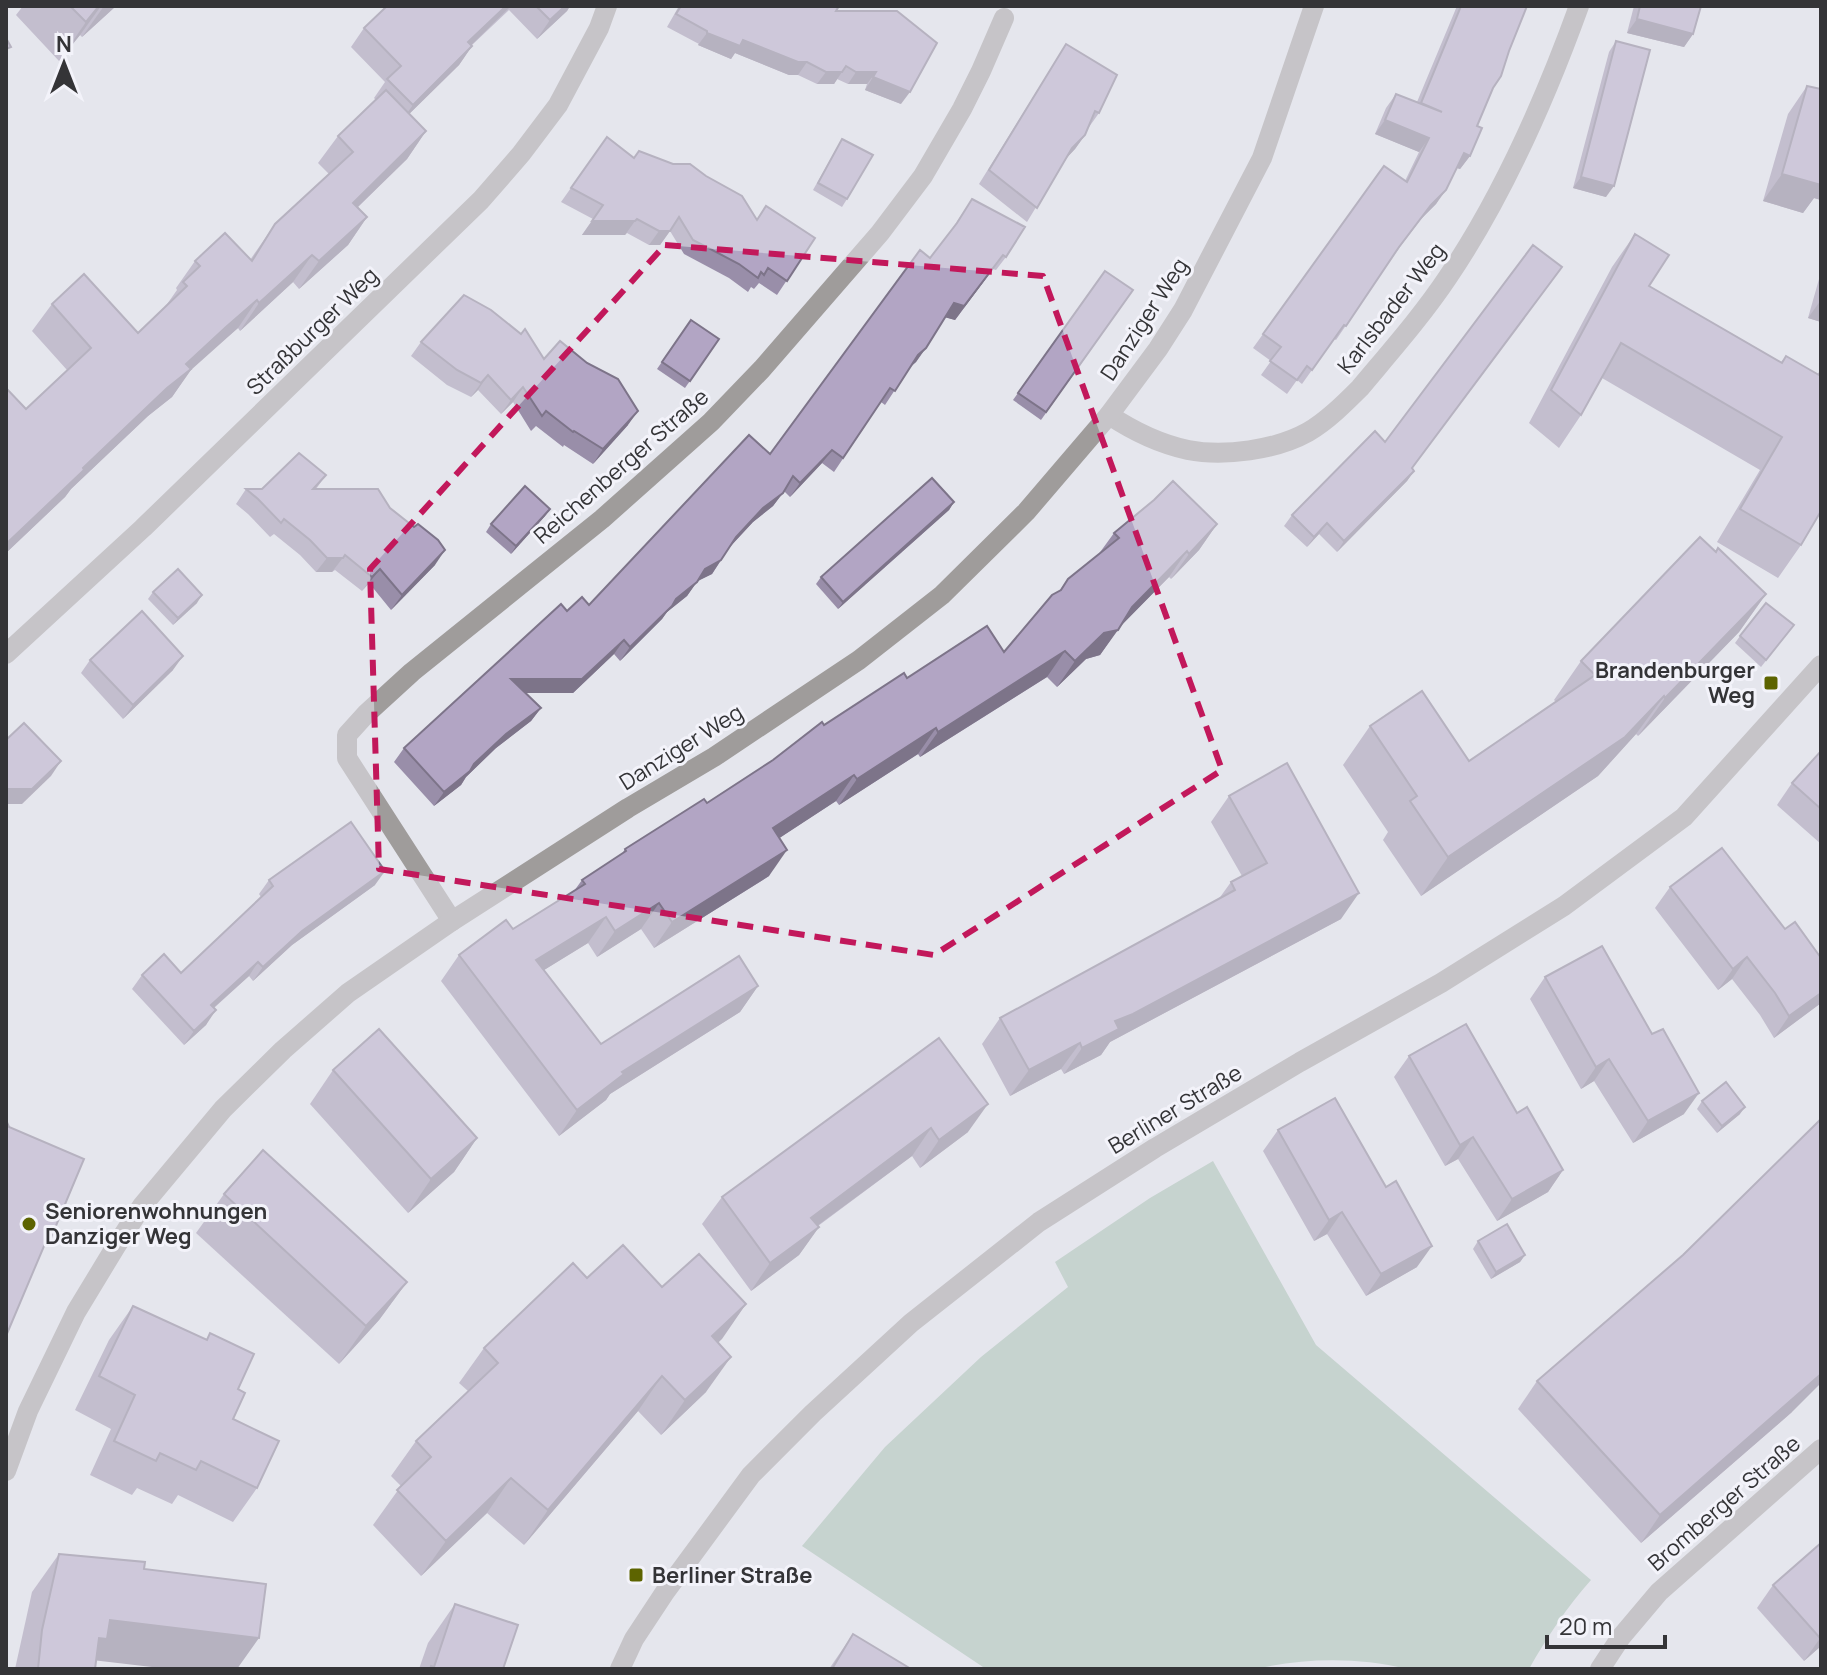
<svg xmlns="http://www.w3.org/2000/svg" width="1827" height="1675" viewBox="0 0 1827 1675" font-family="Manrope,sans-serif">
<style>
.green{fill:#9fbcab}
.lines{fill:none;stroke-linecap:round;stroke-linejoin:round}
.street{stroke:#9f9c9b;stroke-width:20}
.wall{fill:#998ea9}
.shaded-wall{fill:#7d7489}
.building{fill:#b2a5c4;stroke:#7d7489;stroke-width:2}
.marked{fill:none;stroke:#c2185b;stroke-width:6;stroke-dasharray:16 10;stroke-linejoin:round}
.poi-dot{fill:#5d6400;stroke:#f3f3fa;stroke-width:3}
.labels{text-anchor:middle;stroke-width:6;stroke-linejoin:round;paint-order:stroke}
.street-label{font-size:22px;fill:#343437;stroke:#f3f3fa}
.poi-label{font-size:22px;font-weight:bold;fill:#343437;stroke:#f3f3fa;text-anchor:start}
</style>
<rect width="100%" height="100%" fill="#e5e6ed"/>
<path class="green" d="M1213 1161 1316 1345 1591 1580C1567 1607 1547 1637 1529 1669H1406C1358 1657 1304 1658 1256 1669H986L802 1546 885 1447 981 1357 1068 1287 1055 1262 1150 1198Z"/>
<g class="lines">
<g class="street">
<path d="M1109 415C1133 431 1160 444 1188 450 1224 457 1276 450 1308 432 1327 421 1345 403 1360 388 1390 352 1422 316 1448 277 1504 194 1545 100 1579 6"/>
<path d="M6 654 143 528 481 200 521 154 558 105 599 28 607 6"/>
<path d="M452 921 347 758V735L366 714 412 672 602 519 711 422 762 369 880 233 923 176 962 109 981 71 1004 18"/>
<path d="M6 1471 28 1411 76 1312 116 1246 142 1206 223 1109 283 1050 348 993 452 921 628 808 714 757 859 660 942 595 1026 512 1109 415 1158 349 1183 310 1262 158 1314 6"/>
<path d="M620 1669 634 1639 665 1592 751 1475 813 1413 911 1323 1039 1222 1155 1148 1300 1062 1441 983 1564 906 1684 817 1821 665"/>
<path d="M1600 1669 1621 1637 1659 1592 1821 1449"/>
</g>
</g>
<g class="wall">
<path d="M23 6H116L82 37 80 35 59 61 16 15Z"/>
<path d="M387 6H570L567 11 537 39 509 10 472 45V46L459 65 409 114 426 131 407 159 358 207 367 217 348 245 299 289 293 282 240 331 238 328 207 354 191 369 172 397 148 416 71 489 65 497 6 553V388L26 409 67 370 32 331 52 304 138 333 165 307 177 290 176 288 195 261 250 260 275 224 329 174 318 163 338 136 376 100 374 98 385 82 351 47 364 28Z"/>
<path d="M679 6H839L836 11 901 104 865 90 867 84H848L837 79 834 84H817L798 75H789L735 53 731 59 698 45 699 44 667 27Z"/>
<path d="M1457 6H1527L1477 126 1470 156 1460 169 1457 168 1436 204 1421 219 1394 255 1336 340 1334 339 1302 384 1297 380 1287 394 1261 375 1271 361 1253 348 1384 166 1405 181 1419 152 1375 134 1386 108 1396 94 1417 102Z"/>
<path d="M1634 6H1701L1693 34 1684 47 1627 33Z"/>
<path d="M1616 41 1606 197 1573 188 1609 52Z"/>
<path d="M1066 44 1099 113 1089 127H1088L1085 135 1075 149 1066 158 1027 222 979 184Z"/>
<path d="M1807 86 1821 89V200L1814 198 1803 213 1763 201 1788 114Z"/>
<path d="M607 137 634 158 673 164 757 219 815 238 777 295 759 283 754 289 751 287 748 292 729 278 684 254 670 231 660 245H649L627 233 625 235H582L593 219 561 202Z"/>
<path d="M842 139 847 199 842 207 813 190Z"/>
<path d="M972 199 1006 257 996 270 993 269 955 320 945 317 916 362 910 367 885 405 881 402 834 472 822 463 790 497 784 491 773 506 753 522 729 548 712 574 697 581 687 596 667 612 662 619 620 661 614 654 573 693H526L541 708 531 721 496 748 466 777 461 785 434 806 394 762 404 748 567 611 589 605 770 454 930 258 950 232Z"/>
<path d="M1635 234 1649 286 1781 362 1786 356 1817 375 1821 369V511L1801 545 1778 578 1717 542 1760 470 1602 378 1581 415 1559 448 1529 423 1612 267Z"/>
<path d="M1105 271 1133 290 1041 420 1013 400Z"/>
<path d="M1821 272V322L1808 318Z"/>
<path d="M691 320 719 339 685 388 657 369Z"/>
<path d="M421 342 544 359 628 425 593 464 564 445 563 447 536 426 531 431 513 402 501 414 478 390 471 397 447 385 411 356Z"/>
<path d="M1412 468 1414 471 1407 481 1337 552 1319 534 1307 547 1284 526 1292 515Z"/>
<path d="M326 475 316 489 390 508 435 565 391 610 369 583 362 591 335 570 332 572H316L300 555 274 534 270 537 248 514 236 504 246 489H262Z"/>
<path d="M954 502 949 510 838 609 816 584 821 577Z"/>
<path d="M550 509 545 516 511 554 486 532 491 524Z"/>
<path d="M1217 524 1199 550 1171 579 1169 577 1119 627 1100 655 1086 659 1057 687 1047 677 920 757 918 754 839 805 836 801 779 838 769 876 654 948 641 929 597 957 588 943 544 970 601 1044 758 986 740 1012 610 1094 606 1100 559 1136 441 981 459 955 513 929 574 891 582 880 622 854 625 849 707 803 773 760 824 725 907 678 1004 652 1060 590 1068 579 1098 555 1114 533Z"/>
<path d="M1715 552 1766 594 1739 632 1638 736 1636 734 1598 776 1421 896 1383 840 1388 832 1343 765 1370 726 1469 761 1556 702 1554 700 1581 661Z"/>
<path d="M153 592 197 603 173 625 148 599Z"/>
<path d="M1794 625 1761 667 1735 643 1740 636Z"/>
<path d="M90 660 173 670 123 719 81 673Z"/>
<path d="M1821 751V844L1777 805 1792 783Z"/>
<path d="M1229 796 1341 919 1110 1042 1101 1055 1064 1074 1061 1069 1010 1096 982 1044 1000 1018 1218 900 1231 882 1242 876 1211 822Z"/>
<path d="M269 880 375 885 292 945 253 981 249 976 214 1008 206 1025 184 1045 132 989 142 975 181 973 261 897 259 894Z"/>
<path d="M1670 887 1821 1003 1774 1038 1760 1015 1732 979 1718 990 1655 908Z"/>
<path d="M1545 977 1684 1114 1633 1143 1594 1081 1581 1089 1530 999Z"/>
<path d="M939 1038 968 1132 920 1168 912 1156 818 1226 819 1227 799 1255 751 1291 702 1224 722 1197Z"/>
<path d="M1409 1056 1517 1113 1563 1170 1548 1192 1497 1221 1458 1159 1445 1166 1394 1077Z"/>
<path d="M333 1070 477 1138 454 1172 408 1213 310 1104Z"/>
<path d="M1702 1101 1740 1114 1717 1133 1697 1109Z"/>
<path d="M1278 1130 1417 1267 1366 1296 1327 1234 1314 1241 1263 1151Z"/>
<path d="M224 1194 407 1282 379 1320 339 1364 196 1233Z"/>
<path d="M1478 1241 1525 1255 1520 1262 1491 1279 1473 1249Z"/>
<path d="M587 1278 662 1287 746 1304 718 1343 706 1392 661 1435 638 1411 524 1545 487 1513 421 1576 373 1525 401 1486 391 1476 416 1441 468 1391 459 1383 484 1348Z"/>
<path d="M133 1306 206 1340 210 1333 238 1389 233 1419 257 1488 233 1522 178 1495 172 1504 137 1488 132 1495 90 1475 111 1429 75 1410 109 1340Z"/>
<path d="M1537 1381 1792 1412 1641 1543 1518 1409Z"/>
<path d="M1821 1543V1646L1804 1661 1757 1608 1773 1585Z"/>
<path d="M59 1554 96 1660 95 1669H15L32 1592Z"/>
<path d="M455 1604 503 1669H419L428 1643Z"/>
<path d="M853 1634 911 1669H829Z"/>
</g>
<g class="shaded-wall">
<path d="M99 6H101L80 35 59 61 86 22Z"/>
<path d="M104 6H116L82 37Z"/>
<path d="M506 6H511L455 61 468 42Z"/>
<path d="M565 6H570L567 11 537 39 550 20Z"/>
<path d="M1637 19 1693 34 1684 47 1627 33Z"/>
<path d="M707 33 743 40 807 62 798 75H789L735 53 731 59 698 45Z"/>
<path d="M472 46 459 65 399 124 413 105Z"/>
<path d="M826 72H842L834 84H817Z"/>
<path d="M856 72H876L867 84H848Z"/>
<path d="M873 77 910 92 901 104 865 90Z"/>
<path d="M1385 120 1429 138 1419 152 1375 134Z"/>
<path d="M426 131 407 159 334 230 353 203Z"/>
<path d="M1085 135 1075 149 1063 162 1072 148Z"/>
<path d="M1464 153 1470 156 1460 169 1454 167Z"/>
<path d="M1782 174 1821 177V200L1814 198 1803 213 1763 201Z"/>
<path d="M1581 177 1614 186 1606 197 1573 188Z"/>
<path d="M1446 190 1436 204 1421 219 1431 205Z"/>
<path d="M367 217 348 245 299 289 319 261Z"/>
<path d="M592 221H635L625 235H582Z"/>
<path d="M659 231H670L660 245H649Z"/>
<path d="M312 255 293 282 240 331 259 303Z"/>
<path d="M993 269 955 320 944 317 954 303Z"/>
<path d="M257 300 238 328 191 370 172 397 148 416 71 489 65 497 6 553V544L186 364Z"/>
<path d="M1821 300V322L1808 318Z"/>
<path d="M926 348 916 362 908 369 918 355Z"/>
<path d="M488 375 478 390 471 397 481 383Z"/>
<path d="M523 387 513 402 501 414 511 400Z"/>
<path d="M638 411 628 425 593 464 603 449Z"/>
<path d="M832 450 822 463 790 497 800 483Z"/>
<path d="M1414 471 1407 481 1337 552 1344 541Z"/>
<path d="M783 493 773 506 753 522 726 551 736 537 763 508Z"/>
<path d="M954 502 949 510 838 609 843 602Z"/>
<path d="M550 509 545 516 511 554 516 546Z"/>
<path d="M1327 523 1319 534 1307 547 1314 537Z"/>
<path d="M1217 524 1199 550 1171 579 1189 554Z"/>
<path d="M445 550 435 565 391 610 402 595Z"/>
<path d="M1187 551 1169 577 1117 630H1118L1100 655 1086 659 1057 687 1075 661 1132 607Z"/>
<path d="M345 555 332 572H316L327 558Z"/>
<path d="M721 560 712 574 696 582 705 569Z"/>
<path d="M380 569 369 583 362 591 372 577Z"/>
<path d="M697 582 687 596 667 612 662 619 620 661 630 647 676 599Z"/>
<path d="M1766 594 1739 632 1638 736 1665 698Z"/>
<path d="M202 595 197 603 173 625 178 618Z"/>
<path d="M624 640 614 654 573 693H502L511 679Z"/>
<path d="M1065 651 1047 677 920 757 938 732Z"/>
<path d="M183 656 173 670 123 719 133 705Z"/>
<path d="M1664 696 1636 734 1598 776 1421 896 1448 857Z"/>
<path d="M541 708 531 721 496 748 466 777 461 785 434 806 444 792 506 734Z"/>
<path d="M936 728 918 754 839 805 857 779Z"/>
<path d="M61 761 51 776 22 804H6V789Z"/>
<path d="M854 775 836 801 755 854 773 828Z"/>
<path d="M787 850 769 876 654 948 672 922Z"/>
<path d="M385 871 375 885 292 945 253 981 263 967 302 931Z"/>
<path d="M1359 893 1341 919 1110 1042 1101 1055 1064 1074 1082 1048 1115 1021Z"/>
<path d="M659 903 641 929 597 957 615 931Z"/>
<path d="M606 917 588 943 518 986 536 960Z"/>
<path d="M1747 957 1732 979 1718 990 1733 969Z"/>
<path d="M258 962 249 976 201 1019 211 1005Z"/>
<path d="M758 986 740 1012 610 1094 606 1100 559 1136 577 1110 622 1072Z"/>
<path d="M1821 993V1003L1774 1038 1789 1016Z"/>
<path d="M216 1010 206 1025 184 1045 194 1031Z"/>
<path d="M1080 1043 1061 1069 1010 1096 1029 1070Z"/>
<path d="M1609 1059 1594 1081 1581 1089 1596 1067Z"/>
<path d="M1699 1093 1684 1114 1633 1143 1648 1121Z"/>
<path d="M988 1104 968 1132 920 1168 939 1140Z"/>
<path d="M1745 1107 1740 1114 1717 1133 1722 1126Z"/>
<path d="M931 1128 912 1156 791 1245 811 1218Z"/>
<path d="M1473 1137 1458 1159 1445 1166 1460 1145Z"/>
<path d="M477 1138 454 1172 408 1213 431 1179Z"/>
<path d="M1563 1170 1548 1192 1497 1221 1512 1199Z"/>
<path d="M1342 1212 1327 1234 1314 1241 1329 1220Z"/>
<path d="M819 1227 799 1255 751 1291 770 1263Z"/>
<path d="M1432 1246 1417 1267 1366 1296 1381 1274Z"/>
<path d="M1525 1255 1520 1262 1491 1279 1496 1272Z"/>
<path d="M407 1282 379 1320 339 1364 366 1326Z"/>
<path d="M746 1304 722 1339 688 1371 712 1336Z"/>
<path d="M731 1357 706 1392 661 1435 685 1400Z"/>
<path d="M1821 1374V1383L1792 1412 1641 1543 1660 1515Z"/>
<path d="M662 1376 638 1411 524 1545 548 1510Z"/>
<path d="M511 1478 487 1513 421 1576 446 1541Z"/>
<path d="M110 1620 259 1638 237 1669H169L92 1660 78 1669Z"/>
<path d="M1821 1637V1646L1804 1661Z"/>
</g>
<g class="building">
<path d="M70 6H99L86 22Z"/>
<path d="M387 6H506L468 42 472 46 413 105 387 79 401 66 364 28Z"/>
<path d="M536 6H565L550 20Z"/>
<path d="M681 6H839L836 11H897L937 43 910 92 873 77 876 72H856L846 66 842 72H826L807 62H798L743 40 740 46 707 33V31L676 14Z"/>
<path d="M1461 6H1527L1509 51 1501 76 1493 88 1477 126 1482 128 1470 156 1464 153 1446 190 1431 205 1399 247 1346 326 1344 325 1312 370 1307 366 1297 380 1270 361 1281 347 1263 334 1384 166 1407 182 1429 138 1385 120 1396 94 1442 112 1421 103Z"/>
<path d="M1640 6H1701L1693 34 1637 19Z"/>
<path d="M6 38 11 47 6 49Z"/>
<path d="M1616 41 1650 50 1614 186 1581 177Z"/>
<path d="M1066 44 1117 75 1099 113 1095 111 1085 135 1072 148 1037 208 989 170Z"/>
<path d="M1807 86 1821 89V185L1782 174Z"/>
<path d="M386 90 426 131 353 203 367 217 319 261 312 255 259 303 257 300 226 327 186 364 191 369 167 388 83 468 84 470 6 544V388L26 409 91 348 52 304 84 274 138 333 187 286 183 282 200 266 195 261 225 233 252 261 275 224 353 152 338 136Z"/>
<path d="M607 137 634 158 639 151 673 164H690L706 176 742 196 757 220 766 206 815 238 787 281 768 268 764 275 761 272 758 278 739 264 693 240 679 217 670 231H659L637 219 635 221H592L603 205 571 188Z"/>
<path d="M842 139 873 155 847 199 818 183Z"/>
<path d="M972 199 1025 227 1006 257 1003 255 964 306 954 303 926 348 918 355 895 391 890 388 843 458 832 450 800 483 793 476 783 493 763 508 736 537 721 560 705 569 697 582 676 599 672 606 630 647 624 640 582 679H511L541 708 506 734 474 764 470 771 444 792 404 748 561 604 567 611 582 597 589 605 749 435 770 454 920 250 930 258 957 223Z"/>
<path d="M1635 234 1669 255 1649 286 1782 363 1786 356 1819 375 1821 372V511L1801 545 1740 509 1782 437 1621 343 1581 415 1551 390Z"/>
<path d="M1533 245 1562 267 1412 468 1414 471 1344 541 1327 523 1314 537 1292 515 1375 431 1385 442Z"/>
<path d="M1105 271 1133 290 1046 412 1018 393Z"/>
<path d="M464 295 491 310 521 334 525 329 544 359 560 341 587 363 618 379 638 411 603 449 574 431 573 432 546 411 542 416 523 387 511 400 488 375 481 383 457 370 421 342Z"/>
<path d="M691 320 719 339 690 381 662 362Z"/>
<path d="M299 453 326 475 313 489H378L390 508 414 527 418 524 438 540 445 550 402 595 380 569 372 577 345 555 343 558H327L310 540 284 519 281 523 258 499 246 489H262Z"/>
<path d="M932 478 954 502 843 602 821 577Z"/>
<path d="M1173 481 1217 524 1189 554 1187 551 1132 607 1118 630 1104 633 1075 661 1065 651 938 732 936 728 857 779 854 775 773 828 787 850 672 922 659 903 615 931 606 917 536 960 601 1044 739 956 758 986 622 1072 624 1074 577 1110 459 955 506 920 513 929 585 884 582 880 626 851 625 849 704 799 707 803 773 760 822 722 824 725 904 673 907 678 987 626 1004 652 1052 595 1061 590 1068 579 1119 538 1114 533 1154 500Z"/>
<path d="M525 486 550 509 516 546 491 524Z"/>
<path d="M1700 537 1716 552 1718 548 1766 594 1665 698 1664 696 1625 737 1448 857 1410 801 1417 796 1370 726 1422 691 1469 761 1595 675 1581 661Z"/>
<path d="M178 569 202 595 178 618 153 592Z"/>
<path d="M1766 603 1794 625 1766 660 1740 636Z"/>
<path d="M142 611 183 656 133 705 90 660Z"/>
<path d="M24 723 61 761 32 789H6V740Z"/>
<path d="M1821 751V809L1792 783Z"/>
<path d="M1287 763 1359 893 1133 1014 1115 1021 1119 1029 1082 1048 1080 1043 1029 1070 1000 1018 1235 890 1231 882 1267 863 1229 796Z"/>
<path d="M351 822 385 871 302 931 263 967 258 962 211 1005 216 1010 194 1031 142 975 164 954 181 973 273 886 269 880Z"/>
<path d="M1722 848 1785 929 1795 922 1821 958V993L1789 1016 1775 993 1747 957 1733 969 1670 887Z"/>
<path d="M1602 946 1652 1034 1663 1029 1699 1093 1648 1121 1609 1059 1596 1067 1545 977Z"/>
<path d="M1466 1024 1517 1113 1527 1107 1563 1170 1512 1199 1473 1137 1460 1145 1409 1056Z"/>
<path d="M379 1029 477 1138 431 1179 333 1070Z"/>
<path d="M939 1038 988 1104 939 1140 931 1128 811 1218 819 1227 770 1263 722 1197Z"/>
<path d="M1726 1082 1745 1107 1722 1126 1702 1101Z"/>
<path d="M1335 1098 1386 1187 1396 1181 1432 1246 1381 1274 1342 1212 1329 1220 1278 1130Z"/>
<path d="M1821 1119V1374L1660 1515 1537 1381 1683 1255Z"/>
<path d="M6 1120 9 1127 84 1159 50 1240 47 1239 6 1336Z"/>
<path d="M263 1150 407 1282 366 1326 224 1194Z"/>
<path d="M1507 1224 1525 1255 1496 1272 1478 1241Z"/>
<path d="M623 1245 662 1287 699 1254 746 1304 712 1336 731 1357 685 1400 662 1376 548 1510 511 1478 446 1541 397 1490 431 1457 416 1441 498 1363 484 1348 573 1263 587 1278Z"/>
<path d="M133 1306 207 1340 210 1333 254 1354 238 1389 245 1393 233 1419 279 1441 257 1488 201 1461 196 1470 160 1453 156 1461 114 1441 135 1395 99 1376Z"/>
<path d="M1821 1543V1637L1820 1638 1773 1585Z"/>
<path d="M59 1554 145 1562 144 1569 266 1584 259 1638 110 1620 107 1639 99 1638 95 1669H38L42 1630Z"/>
<path d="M455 1604 518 1625 503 1669H430L431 1666 434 1667Z"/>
<path d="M853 1634 911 1669H832Z"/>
</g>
<path d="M0 0H1827V1675H0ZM665 245 1043 276 1222 770 934 955 379 869 370 569Z" fill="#e5e6ed" fill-opacity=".55" fill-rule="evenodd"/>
<path class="marked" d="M665 245 1043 276 1222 770 934 955 379 869 370 569Z"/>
<g class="poi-dot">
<rect x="1763" y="675" width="16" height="16" rx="4"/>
<circle cx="29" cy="1224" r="8"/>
<rect x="628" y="1567" width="16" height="16" rx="4"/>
</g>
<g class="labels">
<g class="street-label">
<text transform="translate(1391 308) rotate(-52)" y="8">Karlsbader Weg</text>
<text transform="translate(1144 319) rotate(-57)" y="8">Danziger Weg</text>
<text transform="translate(312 331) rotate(-44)" y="8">Straßburger Weg</text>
<text transform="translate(621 466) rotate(-41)" y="8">Reichenberger Straße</text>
<text transform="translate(681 747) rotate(-32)" y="8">Danziger Weg</text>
<text transform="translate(1175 1109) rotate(-31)" y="8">Berliner Straße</text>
<text transform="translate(1724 1503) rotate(-41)" y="8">Bromberger Straße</text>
</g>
<g class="poi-label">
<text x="1755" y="678" text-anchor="end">Brandenburger<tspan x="1755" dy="25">Weg</tspan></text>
<text x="45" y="1219">Seniorenwohnungen<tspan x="45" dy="25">Danziger Weg</tspan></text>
<text x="652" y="1583">Berliner Straße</text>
</g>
</g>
<rect width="1827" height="1675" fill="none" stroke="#343437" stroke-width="16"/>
<g transform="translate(64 64)" stroke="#f3f3fa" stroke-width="6" paint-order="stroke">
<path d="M0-6L14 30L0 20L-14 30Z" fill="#343437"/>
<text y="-12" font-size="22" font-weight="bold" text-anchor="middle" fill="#343437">N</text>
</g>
<path d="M1547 1635v12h118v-12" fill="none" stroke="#343437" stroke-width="4"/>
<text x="1559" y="1635" font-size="24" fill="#343437" stroke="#f3f3fa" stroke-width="6" paint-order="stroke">20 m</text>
</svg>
